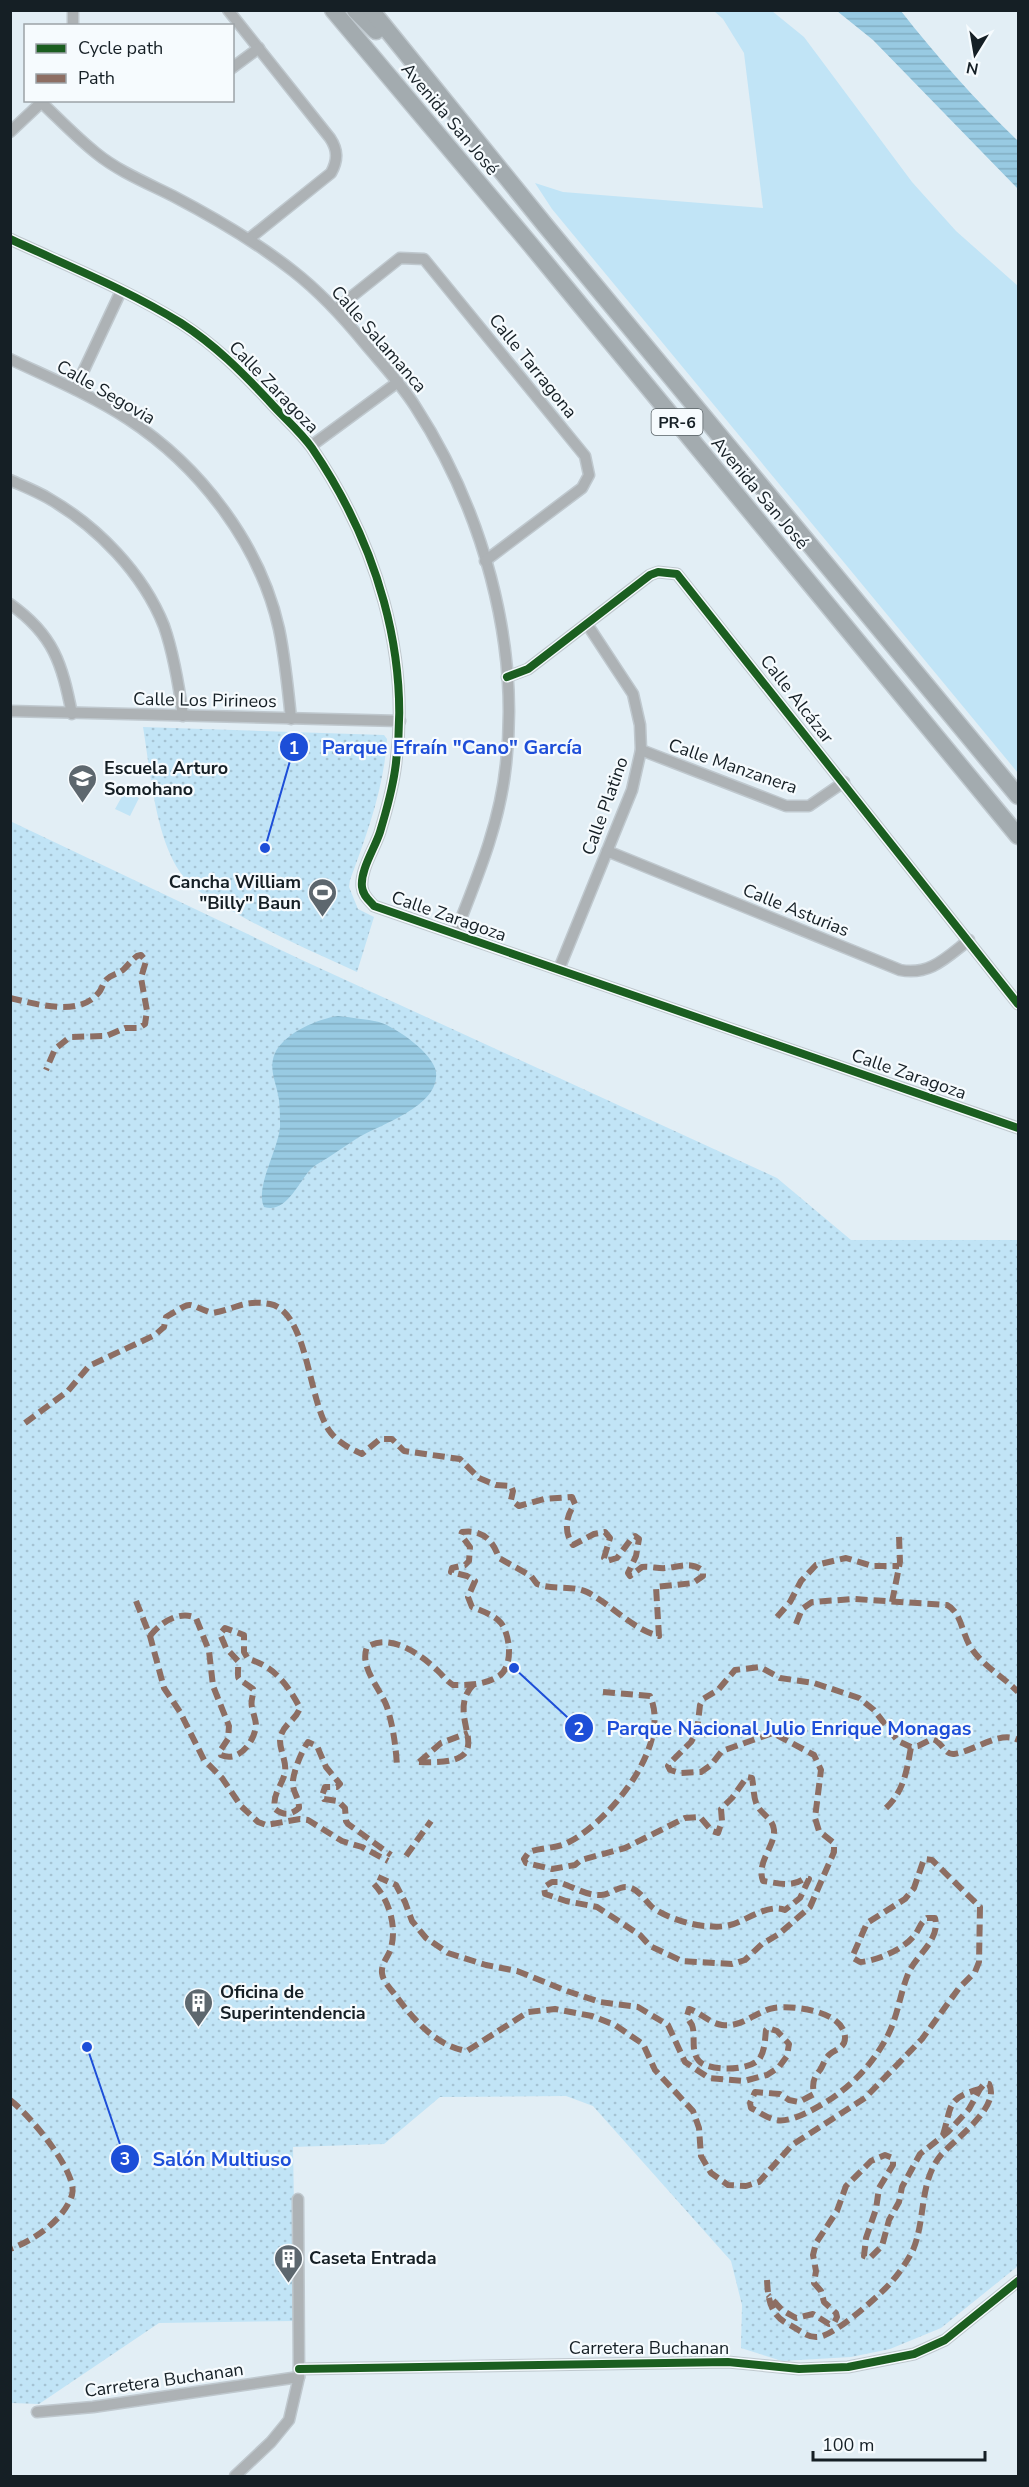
<svg xmlns="http://www.w3.org/2000/svg" width="1029" height="2487" viewBox="0 0 1029 2487" font-family="'Nunito Sans',sans-serif">
<style>
.green{fill:#c1e4f6}
.park{fill:url(#park-dots)}
.water{fill:url(#water-rules)}
.lines{fill:none;stroke-linecap:round;stroke-linejoin:round}
.street-casing{stroke:#bfc8ce;stroke-width:13}
.primary-casing{stroke:#bfc8ce;stroke-width:19}
.street{stroke:#adb2b5;stroke-width:10}
.primary{stroke:#a3abaf;stroke-width:16}
.quiet{stroke:#8d6e63;stroke-width:6;stroke-dasharray:12 6;stroke-linecap:butt}
.cycleway-casing{stroke:#f6fbfe;stroke-width:11}
.cycleway{stroke:#1b5e20;stroke-width:8}
.labels{text-anchor:middle;stroke-width:4.5;stroke-linejoin:round;paint-order:stroke}
.shield{fill:#f6fbfe;stroke:#586166;stroke-width:1.5}
.shield-label{font-size:16px;font-weight:bold;fill:#151f25}
.street-label{font-size:18px;fill:#151f25;stroke:#f6fbfe}
.poi-label{font-size:18px;font-weight:bold;fill:#151f25;stroke:#f6fbfe;text-anchor:start}
.leader{fill:none;stroke:#1d4ed8;stroke-width:2}
.callout-dot{fill:#1d4ed8;stroke:#f6fbfe;stroke-width:2}
.mark-label{font-size:18px;text-anchor:middle;font-weight:bold;fill:#fff}
.callout-label{font-size:20px;text-anchor:middle;font-weight:bold;fill:#1d4ed8;stroke:#f6fbfe;stroke-width:4.5;stroke-linejoin:round;paint-order:stroke}
</style>
<defs>
<pattern id="park-dots" width="8" height="8" patternUnits="userSpaceOnUse" patternTransform="scale(1.5)"><rect width="8" height="8" fill="#c1e4f6"/><path d="M2 2h.1M6 6h.1" fill="none" stroke="#a5c3d3" stroke-width="1.8" stroke-linecap="round"/></pattern>
<pattern id="water-rules" width="6" height="5" patternUnits="userSpaceOnUse" patternTransform="scale(1.5)"><rect width="6" height="5" fill="#98cae2"/><path d="M0 2.5h6" fill="none" stroke="#82adc2"/></pattern>
</defs>
<rect width="100%" height="100%" fill="#e2eef5"/>
<g class="green">
<path d="M714 11H772L804 37 912 182 956 231 1018 286V773L552 209 535 183 563 192 763 208 744 53 723 19Z"/>
<path d="M125 791 139 798 130 816 115 809Z"/>
</g>
<g class="park">
<path d="M143 727 384 735 387 739C384 788 367 834 350 880L349 887 358 909 374 917 357 972C315 953 274 935 234 912 214 901 193 891 180 872 155 836 150 769 143 727Z"/>
<path d="M10 821 302 960 777 1178 851 1240H1018V2266L941 2328 890 2349 851 2357 782 2361 741 2348 742 2305 731 2261 593 2106 566 2096 440 2097 384 2144 293 2147 296 2321 159 2323 39 2404 11 2403Z"/>
</g>
<g class="water">
<path d="M837 11H901C937 57 976 101 1018 141V189L873 40Z"/>
<path d="M338 1016C352 1018 366 1019 379 1022 396 1027 434 1054 436 1072 440 1107 378 1125 356 1139 347 1145 338 1151 329 1157 323 1161 314 1165 310 1170 298 1183 286 1214 264 1207 255 1187 278 1150 280 1127 280 1119 280 1109 279 1100 277 1083 267 1068 276 1051 287 1032 318 1019 338 1016Z"/>
</g>
<g class="lines">
<defs>
<g id="street">
<path d="M228 10 330 138C338 150 338 160 331 173L250 238"/>
<path d="M73 26V10"/>
<path d="M232 68 259 48"/>
<path d="M42 103C60 120 77 138 96 153 118 171 147 183 173 196 215 218 255 241 293 271 320 292 344 318 366 345 383 365 401 384 415 406 482 509 520 641 506 764 500 824 477 878 455 934"/>
<path d="M10 132 44 100"/>
<path d="M10 239C68 266 128 290 181 323 215 345 242 372 269 401 283 417 300 431 312 448 376 542 412 656 395 770 392 791 386 812 380 832 375 848 360 870 362 887 363 896 369 900 374 906L1018 1128"/>
<path d="M336 309 400 258 424 259 585 456 589 475 582 488 485 561"/>
<path d="M10 359C50 378 91 395 128 419 200 466 260 544 279 629 285 658 288 688 291 719"/>
<path d="M75 389 121 291"/>
<path d="M311 446 398 382"/>
<path d="M10 480C23 486 36 491 48 498 97 526 143 573 164 626 174 655 179 686 183 716"/>
<path d="M10 604C54 635 62 664 72 714"/>
<path d="M507 677 528 669 650 575 658 572 677 574 1018 1004"/>
<path d="M10 711 400 721"/>
<path d="M641 750 786 806H809L844 782"/>
<path d="M607 851 900 970C930 976 947 957 969 940"/>
<path d="M559 969 632 790 641 750 640 725 633 694 587 624"/>
<path d="M299 2369 728 2362 799 2369 848 2367 914 2354 945 2340 1018 2281"/>
<path d="M37 2412 93 2407 299 2377"/>
<path d="M235 2476 271 2442 289 2420 299 2377 298 2199"/>
</g>
<g id="primary">
<path d="M333 10 530 244 1018 836"/>
<path d="M355 10 376 31"/>
<path d="M371 10 545 225 1018 796"/>
</g>
</defs>
<use href="#street" class="street-casing"/>
<use href="#primary" class="primary-casing"/>
<use href="#street" class="street"/>
<use href="#primary" class="primary"/>
<g class="quiet">
<path d="M10 998C36 1004 81 1018 100 991 103 986 103 983 107 979 112 974 119 974 124 969 128 965 132 960 137 956L141 955 146 961 141 978 147 1011 145 1024 139 1028H125L106 1036 70 1037 55 1049 46 1070"/>
<path d="M25 1423 68 1391 89 1366 155 1335 164 1327 166 1317C196 1300 182 1303 212 1313 234 1310 244 1299 270 1304 309 1312 308 1405 331 1433 339 1443 351 1449 362 1454L380 1439H392L404 1451 460 1459 479 1478 496 1485 511 1486 513 1491 511 1500 519 1506 544 1499 572 1497 575 1504C565 1516 564 1533 573 1545L594 1534 605 1532 610 1538 604 1558 607 1561 617 1558 632 1538 635 1536 639 1539 636 1556 628 1573 630 1576 642 1567C650 1566 659 1569 666 1568 679 1567 692 1561 703 1571V1576L693 1583 656 1587 659 1636C632 1629 612 1605 587 1592 573 1585 553 1590 537 1584L531 1576 499 1558C493 1540 482 1529 462 1532L461 1535 470 1547 469 1561 465 1565 452 1568 451 1572 467 1576 475 1581 468 1597 472 1607C482 1611 494 1615 501 1623 510 1635 514 1666 499 1676 485 1685 469 1685 453 1685 447 1681 444 1677 439 1672 422 1655 390 1632 367 1647 359 1667 380 1688 387 1707 393 1726 396 1747 397 1767"/>
<path d="M136 1601 150 1636 164 1688 180 1712 204 1760 222 1778 241 1806 258 1822 266 1825 300 1819 308 1820 342 1841 362 1847 388 1861"/>
<path d="M892 1602 900 1562 899 1536"/>
<path d="M777 1617 790 1602 801 1581 816 1565 846 1558 872 1566H899"/>
<path d="M796 1624 802 1609 812 1602 854 1599 947 1605C961 1612 962 1633 970 1646 982 1666 1003 1676 1018 1692"/>
<path d="M150 1636C160 1623 179 1610 196 1618L209 1651 213 1686 229 1726 228 1739 220 1751 221 1755C239 1763 254 1742 256 1726 256 1719 253 1714 252 1707 250 1701 254 1695 253 1689 233 1674 239 1684 238 1661L226 1648 220 1634 225 1628 244 1635V1652L248 1659C274 1666 288 1685 300 1708 296 1720 285 1723 281 1735 277 1747 287 1759 285 1772 282 1787 272 1793 275 1809 284 1816 291 1815 299 1808 299 1797 293 1793 293 1784 292 1774 302 1750 308 1742L317 1746 326 1767 340 1784 337 1787H325L322 1796 324 1799 338 1801 345 1808 346 1821 348 1824 391 1855"/>
<path d="M603 1692 650 1696C672 1745 610 1821 569 1842 556 1849 542 1847 529 1852L524 1859 526 1863 552 1869 575 1865 581 1860 625 1848 685 1818 700 1817 712 1831 718 1833 722 1821 721 1809 732 1798 747 1777 752 1778C754 1787 753 1799 758 1807 763 1815 773 1819 774 1830 775 1847 756 1862 763 1881 778 1883 792 1888 805 1878L809 1879 800 1898 785 1910C768 1903 746 1921 730 1925 722 1927 714 1927 707 1926 693 1926 661 1916 651 1906 644 1899 638 1888 627 1887 618 1886 610 1895 601 1895 586 1896 572 1886 558 1882H552L544 1887 545 1894 566 1901 597 1907 640 1935 650 1946 682 1961 732 1964 745 1960 762 1944 779 1934 810 1907 834 1852V1843L819 1831 815 1818 821 1770 814 1755 773 1733 722 1751 711 1765 701 1772 680 1773 670 1770 668 1766 670 1763 691 1742 697 1731 700 1705 703 1699 718 1690 735 1670 760 1667 780 1678 814 1683 859 1698 874 1710 898 1741 911 1747 918 1746 932 1739C942 1741 944 1755 954 1754 975 1751 1000 1730 1018 1740"/>
<path d="M419 1762C511 1766 439 1718 474 1684"/>
<path d="M419 1762 441 1743 468 1733"/>
<path d="M886 1808C904 1791 907 1770 911 1747"/>
<path d="M406 1856 431 1821"/>
<path d="M374 1884C389 1900 397 1926 391 1948 389 1956 381 1963 382 1973 383 1982 391 1989 396 1996 414 2020 436 2046 467 2051L528 2012 555 2009 592 2016 615 2025 643 2044 655 2070 693 2111 699 2128 701 2156 711 2173 728 2185 746 2186 759 2182 792 2145 865 2098 922 2039 959 1988 975 1972 979 1962 980 1907 932 1860 924 1859 914 1888 905 1899 867 1923 853 1955V1958L860 1962C876 1961 902 1950 913 1937 919 1931 919 1924 927 1918H935C941 1940 915 1956 908 1974 900 1994 898 2015 888 2035 870 2070 842 2096 806 2113 797 2117 786 2122 776 2120 767 2118 759 2112 751 2108L750 2103 755 2092 780 2094 789 2100 799 2102 814 2094C812 2083 813 2079 820 2070 824 2064 824 2059 830 2054 836 2049 845 2048 845 2038 845 2011 793 2005 774 2008 756 2011 742 2028 722 2025 709 2023 700 2012 689 2009L687 2016C688 2019 690 2022 692 2025 696 2036 690 2051 699 2061 709 2072 752 2071 760 2058 765 2050 765 2039 766 2030L768 2028 777 2031 789 2044 787 2056 779 2067 767 2075 744 2081 709 2078 685 2062 668 2025 638 2007 600 2002 567 1991 517 1971 486 1965 448 1953 426 1938 412 1921 405 1902 396 1885 378 1877"/>
<path d="M10 2100C28 2113 79 2173 72 2195 64 2220 33 2241 10 2249"/>
<path d="M943 2135C952 2106 946 2098 980 2089"/>
<path d="M767 2280C768 2299 770 2316 790 2325 800 2330 807 2338 818 2337 833 2337 883 2293 893 2280 900 2272 908 2260 913 2250 926 2219 919 2181 941 2155 955 2139 1001 2107 989 2084L985 2083 980 2089 969 2109 948 2132 920 2154 902 2187 899 2202 889 2220 882 2246 870 2258 864 2256 866 2238 876 2209 879 2188 893 2165V2158L885 2155 871 2161 846 2186 837 2211 816 2243 813 2255 816 2271 814 2283 821 2291 824 2302 836 2313 837 2317 834 2323 829 2324 813 2314 796 2318 782 2310 768 2295"/>
</g>
<defs>
<g id="cycleway">
<path d="M10 239C68 266 128 290 181 323 215 345 242 372 269 401 283 417 300 431 312 448 376 542 412 656 395 770 392 791 386 812 380 832 375 848 360 870 362 887 363 896 369 900 374 906L1018 1128"/>
<path d="M507 677 528 669 650 575 658 572 677 574 1018 1004"/>
<path d="M299 2369 728 2362 799 2369 848 2367 914 2354 945 2340 1018 2281"/>
</g>
</defs>
<use href="#cycleway" class="cycleway-casing"/>
<use href="#cycleway" class="cycleway"/>
</g>
<defs>
<symbol id="school-pin" viewBox="-11 -11 22 30"><path d="M0 17L-7.5 6A9.5 9.5 0 1 1 7.5 6Z" fill="#5d676e" stroke="#f6fbfe"/><path d="M0-5L7-2L0 1L-7-2ZM-4 1L0 2.5L4 1V4Q0 6-4 4Z" fill="#fff"/></symbol>
<symbol id="stadium-pin" viewBox="-11 -11 22 30"><path d="M0 17L-7.5 6A9.5 9.5 0 1 1 7.5 6Z" fill="#5d676e" stroke="#f6fbfe"/><path d="M0-5a6.5 5 0 1 0 0 10a6.5 5 0 1 0 0-10ZM-3.5-1.8h7v3.6h-7Z" fill="#fff"/></symbol>
<symbol id="building-pin" viewBox="-11 -11 22 30"><path d="M0 17L-7.5 6A9.5 9.5 0 1 1 7.5 6Z" fill="#5d676e" stroke="#f6fbfe"/><path d="M-4-6H4V6H1V3H-1V6H-4ZM-2.5-4.3h1.7v1.8h-1.7ZM.8-4.3h1.7v1.8H.8ZM-2.5-1h1.7V.8h-1.7ZM.8-1h1.7V.8H.8Z" fill="#fff"/></symbol>
</defs>
<g fill-rule="evenodd">
<use href="#school-pin" x="66" y="762" width="33" height="45"/>
<use href="#stadium-pin" x="306" y="876" width="33" height="45"/>
<use href="#building-pin" x="182" y="1986" width="33" height="45"/>
<use href="#building-pin" x="272" y="2242" width="33" height="45"/>
</g>
<g class="labels">
<rect class="shield" x="651.5" y="409" width="51" height="26" rx="4.5"/>
<g class="shield-label">
<text x="677" y="428">PR-6</text>
</g>
<g class="street-label">
<text transform="translate(450 119) rotate(50)" y="6">Avenida San José</text>
<text transform="translate(379 339) rotate(49)" y="6">Calle Salamanca</text>
<text transform="translate(533 366) rotate(51)" y="6">Calle Tarragona</text>
<text transform="translate(274 387) rotate(46)" y="6">Calle Zaragoza</text>
<text transform="translate(106 392) rotate(30)" y="6">Calle Segovia</text>
<text transform="translate(760 493) rotate(50)" y="6">Avenida San José</text>
<text transform="translate(797 699) rotate(52)" y="6">Calle Alcázar</text>
<text transform="translate(205 700) rotate(1)" y="6">Calle Los Pirineos</text>
<text transform="translate(733 766) rotate(19)" y="6">Calle Manzanera</text>
<text transform="translate(605 806) rotate(-70)" y="6">Calle Platino</text>
<text transform="translate(796 910) rotate(22)" y="6">Calle Asturias</text>
<text transform="translate(449 916) rotate(19)" y="6">Calle Zaragoza</text>
<text transform="translate(909 1074) rotate(19)" y="6">Calle Zaragoza</text>
<text x="649" y="2354">Carretera Buchanan</text>
<text transform="translate(164 2380) rotate(-8)" y="6">Carretera Buchanan</text>
</g>
<g class="poi-label">
<text x="104" y="774">Escuela Arturo<tspan x="104" dy="21">Somohano</tspan></text>
<text x="301" y="888" text-anchor="end">Cancha William<tspan x="301" dy="21">"Billy" Baun</tspan></text>
<text x="220" y="1998">Oficina de<tspan x="220" dy="21">Superintendencia</tspan></text>
<text x="309" y="2264">Caseta Entrada</text>
</g>
</g>
<path class="leader" d="M265 848L294 747M514 1668L579 1728M87 2047L125 2159"/>
<g class="callout-dot">
<circle cx="265" cy="848" r="6"/>
<circle cx="514" cy="1668" r="6"/>
<circle cx="87" cy="2047" r="6"/>
<circle cx="294" cy="747" r="15"/>
<circle cx="579" cy="1728" r="15"/>
<circle cx="125" cy="2159" r="15"/>
</g>
<g class="mark-label">
<text x="294" y="754">1</text>
<text x="579" y="1735">2</text>
<text x="125" y="2165">3</text>
</g>
<g class="callout-label">
<text x="452" y="754">Parque Efraín "Cano" García</text>
<text x="789" y="1735">Parque Nacional Julio Enrique Monagas</text>
<text x="222" y="2166">Salón Multiuso</text>
</g>
<rect width="1029" height="2487" fill="none" stroke="#151f25" stroke-width="24"/>
<rect x="24" y="24" width="210" height="78" fill="#f6fbfe" stroke="#9ca3a7" stroke-width="1.5"/>
<rect x="36" y="44" width="30" height="9" fill="#1b5e20" stroke="#9ca3a7" stroke-width="1.5"/>
<text x="78" y="54" font-size="18" fill="#151f25">Cycle path</text>
<rect x="36" y="74" width="30" height="9" fill="#8d6e63" stroke="#9ca3a7" stroke-width="1.5"/>
<text x="78" y="84" font-size="18" fill="#151f25">Path</text>
<g transform="translate(975 54) rotate(191)" stroke="#f6fbfe" stroke-width="4.5" paint-order="stroke">
<path d="M0-4.5L10 22L0 15L-10 22Z" fill="#151f25"/>
<text y="-9" font-size="16" font-weight="bold" text-anchor="middle" fill="#151f25">N</text>
</g>
<path d="M813 2451v9h172v-9" fill="none" stroke="#151f25" stroke-width="3"/>
<text x="822" y="2451" font-size="18" fill="#151f25" stroke="#f6fbfe" stroke-width="4.5" paint-order="stroke">100 m</text>
</svg>
